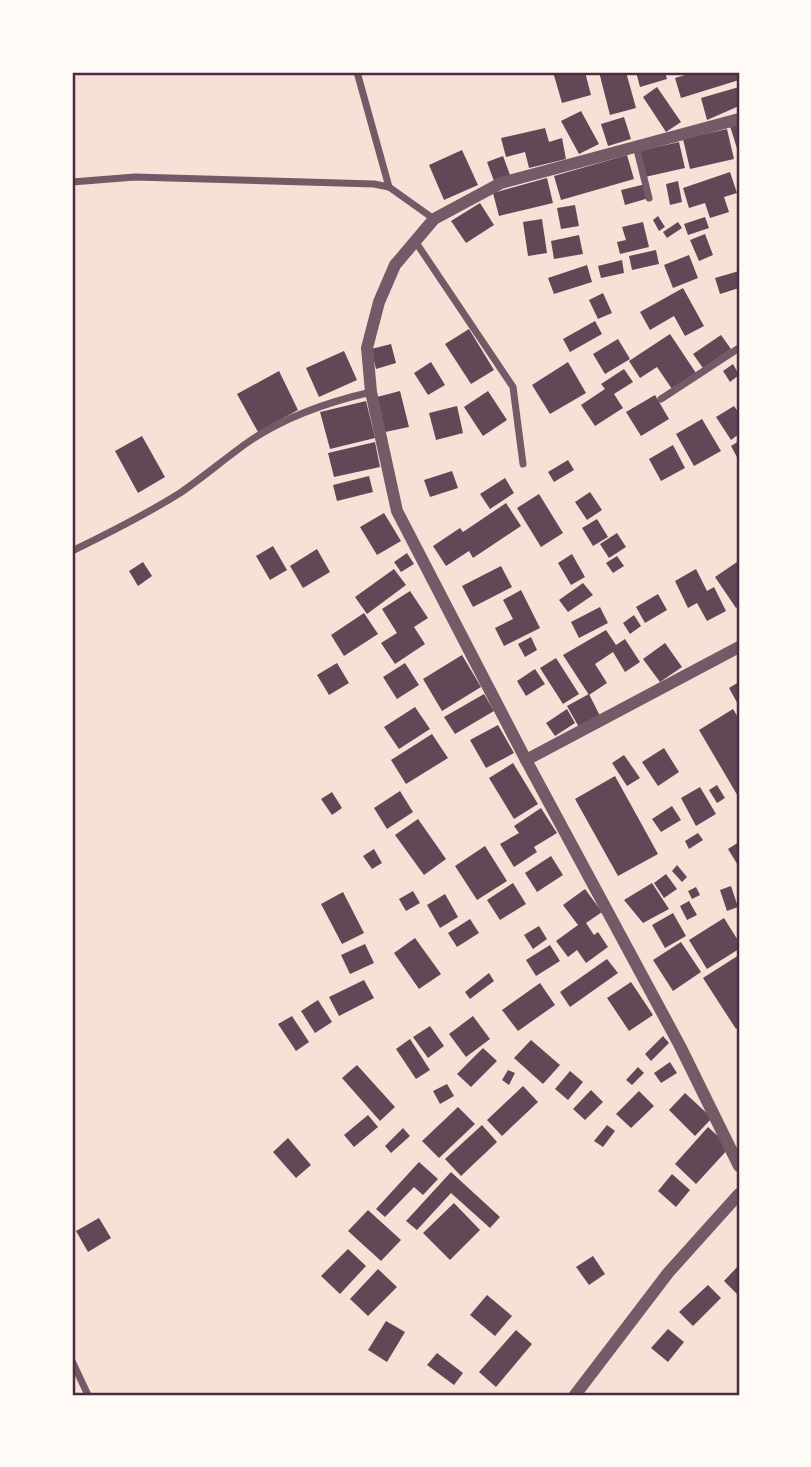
<svg xmlns="http://www.w3.org/2000/svg" width="811" height="1467" viewBox="0 0 811 1467" font-family="Jost,sans-serif">
<style>
.building{fill:#644757}
.lines{fill:none;stroke-linecap:round;stroke-linejoin:round}
.minor{stroke:#755966;stroke-width:7}
.tertiary{stroke:#755966;stroke-width:12}
.neatline{fill:none;stroke:#4a2c40;stroke-width:2.5}
</style>
<rect width="100%" height="100%" fill="#f7e1d7"/>
<g class="building">
<path d="M553 72H585L591 95 562 103Z"/>
<path d="M599 72H626L636 108 610 115Z"/>
<path d="M636 72H665L667 79 640 87Z"/>
<path d="M695 72H739V80L681 98 675 78Z"/>
<path d="M657 87 681 122 666 132 643 97Z"/>
<path d="M739 87V106L707 120 701 98Z"/>
<path d="M581 111 599 144 579 154 561 121Z"/>
<path d="M624 117 631 139 608 146 601 124Z"/>
<path d="M739 124V155L730 126Z"/>
<path d="M545 128 549 142 562 138 566 159 529 168 525 152 506 157 501 138Z"/>
<path d="M727 129 734 159 690 169 683 139Z"/>
<path d="M679 142 685 168 645 177 639 151Z"/>
<path d="M462 150 478 185 444 200 429 165Z"/>
<path d="M627 155 634 179 561 200 554 176Z"/>
<path d="M503 156 510 175 494 181 487 162Z"/>
<path d="M730 172 737 193 724 197 729 212 710 218 705 203 689 208 683 188Z"/>
<path d="M547 178 553 203 499 216 493 193Z"/>
<path d="M678 181 682 202 670 205 666 184Z"/>
<path d="M646 184 649 198 625 205 621 190Z"/>
<path d="M480 203 494 225 466 243 451 221Z"/>
<path d="M575 205 579 226 561 229 557 208Z"/>
<path d="M658 216 665 227 659 231 653 220Z"/>
<path d="M705 217 709 228 688 235 684 224Z"/>
<path d="M542 219 547 253 528 256 523 222Z"/>
<path d="M643 222 649 247 620 254 617 242 626 240 622 227Z"/>
<path d="M678 222 682 228 667 238 663 232Z"/>
<path d="M705 234 713 255 699 261 690 240Z"/>
<path d="M579 235 583 254 554 259 551 241Z"/>
<path d="M656 250 659 264 632 270 629 256Z"/>
<path d="M689 255 698 278 673 288 664 265Z"/>
<path d="M622 260 624 273 601 278 598 266Z"/>
<path d="M587 265 592 282 554 294 548 278Z"/>
<path d="M739 271V288L720 294 715 278Z"/>
<path d="M683 288 704 326 685 336 674 316 650 330 640 312Z"/>
<path d="M603 293 612 313 598 319 589 300Z"/>
<path d="M595 321 602 334 570 352 563 339Z"/>
<path d="M469 329 494 370 471 384 445 344Z"/>
<path d="M670 334 696 373 672 389 657 367 640 378 629 361Z"/>
<path d="M721 335 731 349 703 368 693 354Z"/>
<path d="M618 339 630 359 605 374 593 354Z"/>
<path d="M391 344 396 363 376 369 371 349Z"/>
<path d="M344 351 357 380 319 397 306 368Z"/>
<path d="M431 362 445 385 428 395 414 373Z"/>
<path d="M568 362 586 393 550 414 532 385Z"/>
<path d="M733 364 739 375 730 382 723 371Z"/>
<path d="M624 369 633 382 614 394 623 408 595 426 581 405 605 389 601 384Z"/>
<path d="M279 371 298 410 258 432 237 394Z"/>
<path d="M400 391 409 427 385 432 377 397Z"/>
<path d="M488 391 507 420 483 436 464 407Z"/>
<path d="M655 395 669 419 641 436 626 412Z"/>
<path d="M366 401 375 438 330 449 320 412Z"/>
<path d="M457 406 463 433 436 440 429 413Z"/>
<path d="M734 406 739 413V434L731 440 716 417Z"/>
<path d="M702 419 721 451 694 466 676 434Z"/>
<path d="M142 436 165 477 138 493 115 451Z"/>
<path d="M739 441V461L731 446Z"/>
<path d="M375 442 380 467 334 477 328 453Z"/>
<path d="M673 445 685 468 661 481 649 459Z"/>
<path d="M568 460 574 470 554 482 548 472Z"/>
<path d="M452 471 458 488 430 497 424 480Z"/>
<path d="M369 476 373 492 337 501 333 485Z"/>
<path d="M505 478 514 493 490 509 480 494Z"/>
<path d="M590 492 602 510 587 520 575 502Z"/>
<path d="M539 494 563 533 541 547 517 508Z"/>
<path d="M506 503 521 526 473 558 469 551 446 566 433 546 460 528 463 532Z"/>
<path d="M384 513 401 541 377 555 360 527Z"/>
<path d="M597 519 608 537 593 546 582 528Z"/>
<path d="M617 533 626 547 609 558 600 544Z"/>
<path d="M273 546 287 570 270 580 256 556Z"/>
<path d="M317 549 330 572 303 588 290 566Z"/>
<path d="M407 553 414 564 401 572 394 562Z"/>
<path d="M572 554 585 577 571 585 558 563Z"/>
<path d="M617 556 624 566 613 573 606 563Z"/>
<path d="M143 562 152 576 138 586 129 571Z"/>
<path d="M737 562 739 606 736 608 715 577Z"/>
<path d="M501 566 512 587 473 607 462 586Z"/>
<path d="M394 569 406 585 367 614 355 597Z"/>
<path d="M696 569 707 591 714 587 726 611 707 621 697 603 688 608 675 581Z"/>
<path d="M583 583 593 595 568 612 559 600Z"/>
<path d="M521 590 540 628 504 646 495 628 513 619 503 600Z"/>
<path d="M410 591 428 618 414 627 425 644 395 664 381 643 397 633 382 609Z"/>
<path d="M658 594 667 610 645 623 636 607Z"/>
<path d="M600 607 608 623 579 638 571 622Z"/>
<path d="M364 613 378 634 344 656 331 635Z"/>
<path d="M634 615 641 626 630 634 623 623Z"/>
<path d="M606 630 616 645 625 639 640 662 625 672 613 652 595 664 607 683 589 695 563 655Z"/>
<path d="M531 637 537 650 525 657 518 644Z"/>
<path d="M665 643 682 667 660 682 643 659Z"/>
<path d="M462 655 481 687 442 711 423 679Z"/>
<path d="M556 658 579 694 563 704 540 668Z"/>
<path d="M337 663 349 683 329 695 317 675Z"/>
<path d="M405 663 419 685 397 699 383 677Z"/>
<path d="M535 669 545 684 526 696 517 681Z"/>
<path d="M739 682V706L729 688Z"/>
<path d="M484 694 494 711 455 734 444 717Z"/>
<path d="M589 694 601 718 580 729 567 706Z"/>
<path d="M415 707 430 729 399 749 384 727Z"/>
<path d="M567 709 575 723 555 736 546 723Z"/>
<path d="M733 709 739 719V798L699 730Z"/>
<path d="M498 725 514 753 486 768 470 740Z"/>
<path d="M432 734 448 758 406 784 391 760Z"/>
<path d="M664 748 679 772 658 786 642 762Z"/>
<path d="M624 755 640 778 627 786 612 763Z"/>
<path d="M513 763 538 804 514 819 489 778Z"/>
<path d="M615 776 658 854 618 876 575 799Z"/>
<path d="M717 785 725 798 717 803 709 790Z"/>
<path d="M700 787 716 814 696 826 681 798Z"/>
<path d="M400 791 413 812 387 829 374 808Z"/>
<path d="M332 792 342 808 332 815 321 799Z"/>
<path d="M672 806 681 820 661 832 652 819Z"/>
<path d="M541 808 557 833 534 847 537 852 514 867 500 844 519 833 514 826Z"/>
<path d="M418 819 446 859 424 875 395 835Z"/>
<path d="M698 833 703 840 689 849 685 841Z"/>
<path d="M739 842V867L728 849Z"/>
<path d="M485 846 507 881 477 900 455 866Z"/>
<path d="M374 849 382 863 372 869 363 856Z"/>
<path d="M551 856 563 875 537 892 525 873Z"/>
<path d="M677 865 687 877 682 882 672 871Z"/>
<path d="M666 874 677 889 664 898 654 883Z"/>
<path d="M513 883 526 904 500 920 487 900Z"/>
<path d="M652 883 669 909 643 923 624 900Z"/>
<path d="M731 886 738 907 727 911 720 890Z"/>
<path d="M696 887 700 895 692 899 688 891Z"/>
<path d="M585 889 602 912 586 923 594 935 598 932 608 947 586 963 577 950 568 957 556 941 578 925 563 905Z"/>
<path d="M413 891 420 903 406 911 399 899Z"/>
<path d="M343 892 364 933 342 944 321 904Z"/>
<path d="M445 894 458 917 440 928 427 905Z"/>
<path d="M689 901 697 915 687 920 680 906Z"/>
<path d="M673 913 686 936 665 948 652 925Z"/>
<path d="M724 918 739 942V949L707 969 689 940Z"/>
<path d="M470 919 479 933 457 947 448 933Z"/>
<path d="M539 926 547 939 533 949 524 935Z"/>
<path d="M415 938 441 974 419 989 394 953Z"/>
<path d="M681 942 701 972 673 991 653 960Z"/>
<path d="M365 944 374 963 350 974 341 955Z"/>
<path d="M550 945 560 961 536 976 526 960Z"/>
<path d="M739 955V1027L736 1029 703 978Z"/>
<path d="M607 959 618 973 570 1007 560 992Z"/>
<path d="M489 973 494 981 470 999 465 992Z"/>
<path d="M364 980 374 998 339 1016 329 997Z"/>
<path d="M631 982 653 1015 629 1031 607 998Z"/>
<path d="M540 983 555 1005 518 1031 502 1010Z"/>
<path d="M318 1000 332 1022 315 1033 301 1011Z"/>
<path d="M292 1016 309 1042 296 1051 278 1024Z"/>
<path d="M473 1016 490 1039 466 1057 449 1034Z"/>
<path d="M430 1026 444 1046 428 1058 413 1037Z"/>
<path d="M663 1036 669 1043 651 1061 645 1054Z"/>
<path d="M410 1039 430 1070 416 1079 396 1049Z"/>
<path d="M531 1040 560 1065 543 1084 514 1058Z"/>
<path d="M483 1048 497 1061 471 1087 457 1074Z"/>
<path d="M670 1062 677 1073 661 1083 654 1073Z"/>
<path d="M357 1065 395 1107 380 1121 342 1078Z"/>
<path d="M638 1067 644 1073 632 1085 626 1080Z"/>
<path d="M508 1070 515 1073 509 1085 502 1080Z"/>
<path d="M570 1071 583 1082 568 1100 555 1089Z"/>
<path d="M447 1084 454 1096 440 1104 433 1091Z"/>
<path d="M523 1086 538 1102 502 1136 487 1120Z"/>
<path d="M591 1090 603 1102 585 1120 573 1109Z"/>
<path d="M639 1091 654 1106 631 1128 616 1114Z"/>
<path d="M685 1093 712 1118 695 1136 669 1110Z"/>
<path d="M458 1107 475 1124 439 1158 422 1141Z"/>
<path d="M368 1115 378 1127 354 1147 344 1135Z"/>
<path d="M482 1125 497 1142 461 1176 445 1159Z"/>
<path d="M607 1125 615 1131 603 1147 594 1141Z"/>
<path d="M708 1127 730 1147 696 1184 675 1164Z"/>
<path d="M403 1128 410 1136 391 1153 385 1146Z"/>
<path d="M288 1138 311 1165 296 1178 273 1152Z"/>
<path d="M419 1162 438 1179 423 1195 414 1187 385 1217 376 1209Z"/>
<path d="M451 1172 500 1217 490 1228 451 1193 417 1230 406 1221Z"/>
<path d="M672 1174 690 1190 676 1207 658 1191Z"/>
<path d="M454 1203 480 1230 450 1260 423 1233Z"/>
<path d="M368 1210 401 1240 381 1261 348 1231Z"/>
<path d="M99 1218 111 1238 88 1252 76 1231Z"/>
<path d="M348 1249 366 1266 340 1294 321 1276Z"/>
<path d="M593 1256 605 1274 589 1285 576 1267Z"/>
<path d="M739 1265V1296L724 1281Z"/>
<path d="M378 1269 397 1287 368 1316 350 1299Z"/>
<path d="M708 1285 721 1298 693 1326 679 1312Z"/>
<path d="M487 1295 512 1316 495 1336 470 1315Z"/>
<path d="M386 1321 405 1332 387 1362 368 1350Z"/>
<path d="M668 1329 684 1342 668 1362 651 1348Z"/>
<path d="M516 1330 532 1344 496 1387 479 1372Z"/>
<path d="M437 1353 463 1373 454 1385 427 1365Z"/>
</g>
<g class="lines">
<g class="minor">
<path d="M357 72 389 187"/>
<path d="M636 146 649 198"/>
<path d="M72 182 135 177 374 184 389 187 434 219"/>
<path d="M415 241 513 387 523 464"/>
<path d="M661 399 739 348"/>
<path d="M72 551C109 533 145 515 180 493 202 478 222 461 244 445 281 418 328 402 371 392"/>
<path d="M72 1361 88 1395"/>
</g>
<g class="tertiary">
<path d="M739 647 526 760 680 1046 739 1166"/>
<path d="M526 760 397 511 371 392 367 348 379 302 395 265 434 219 501 183 739 119"/>
<path d="M575 1395 668 1273 739 1194"/>
</g>
</g>
<rect width="811" height="1467" fill="none" stroke="#fffaf5" stroke-width="147"/>
<rect x="74" y="74" width="664" height="1320" class="neatline"/>
</svg>
